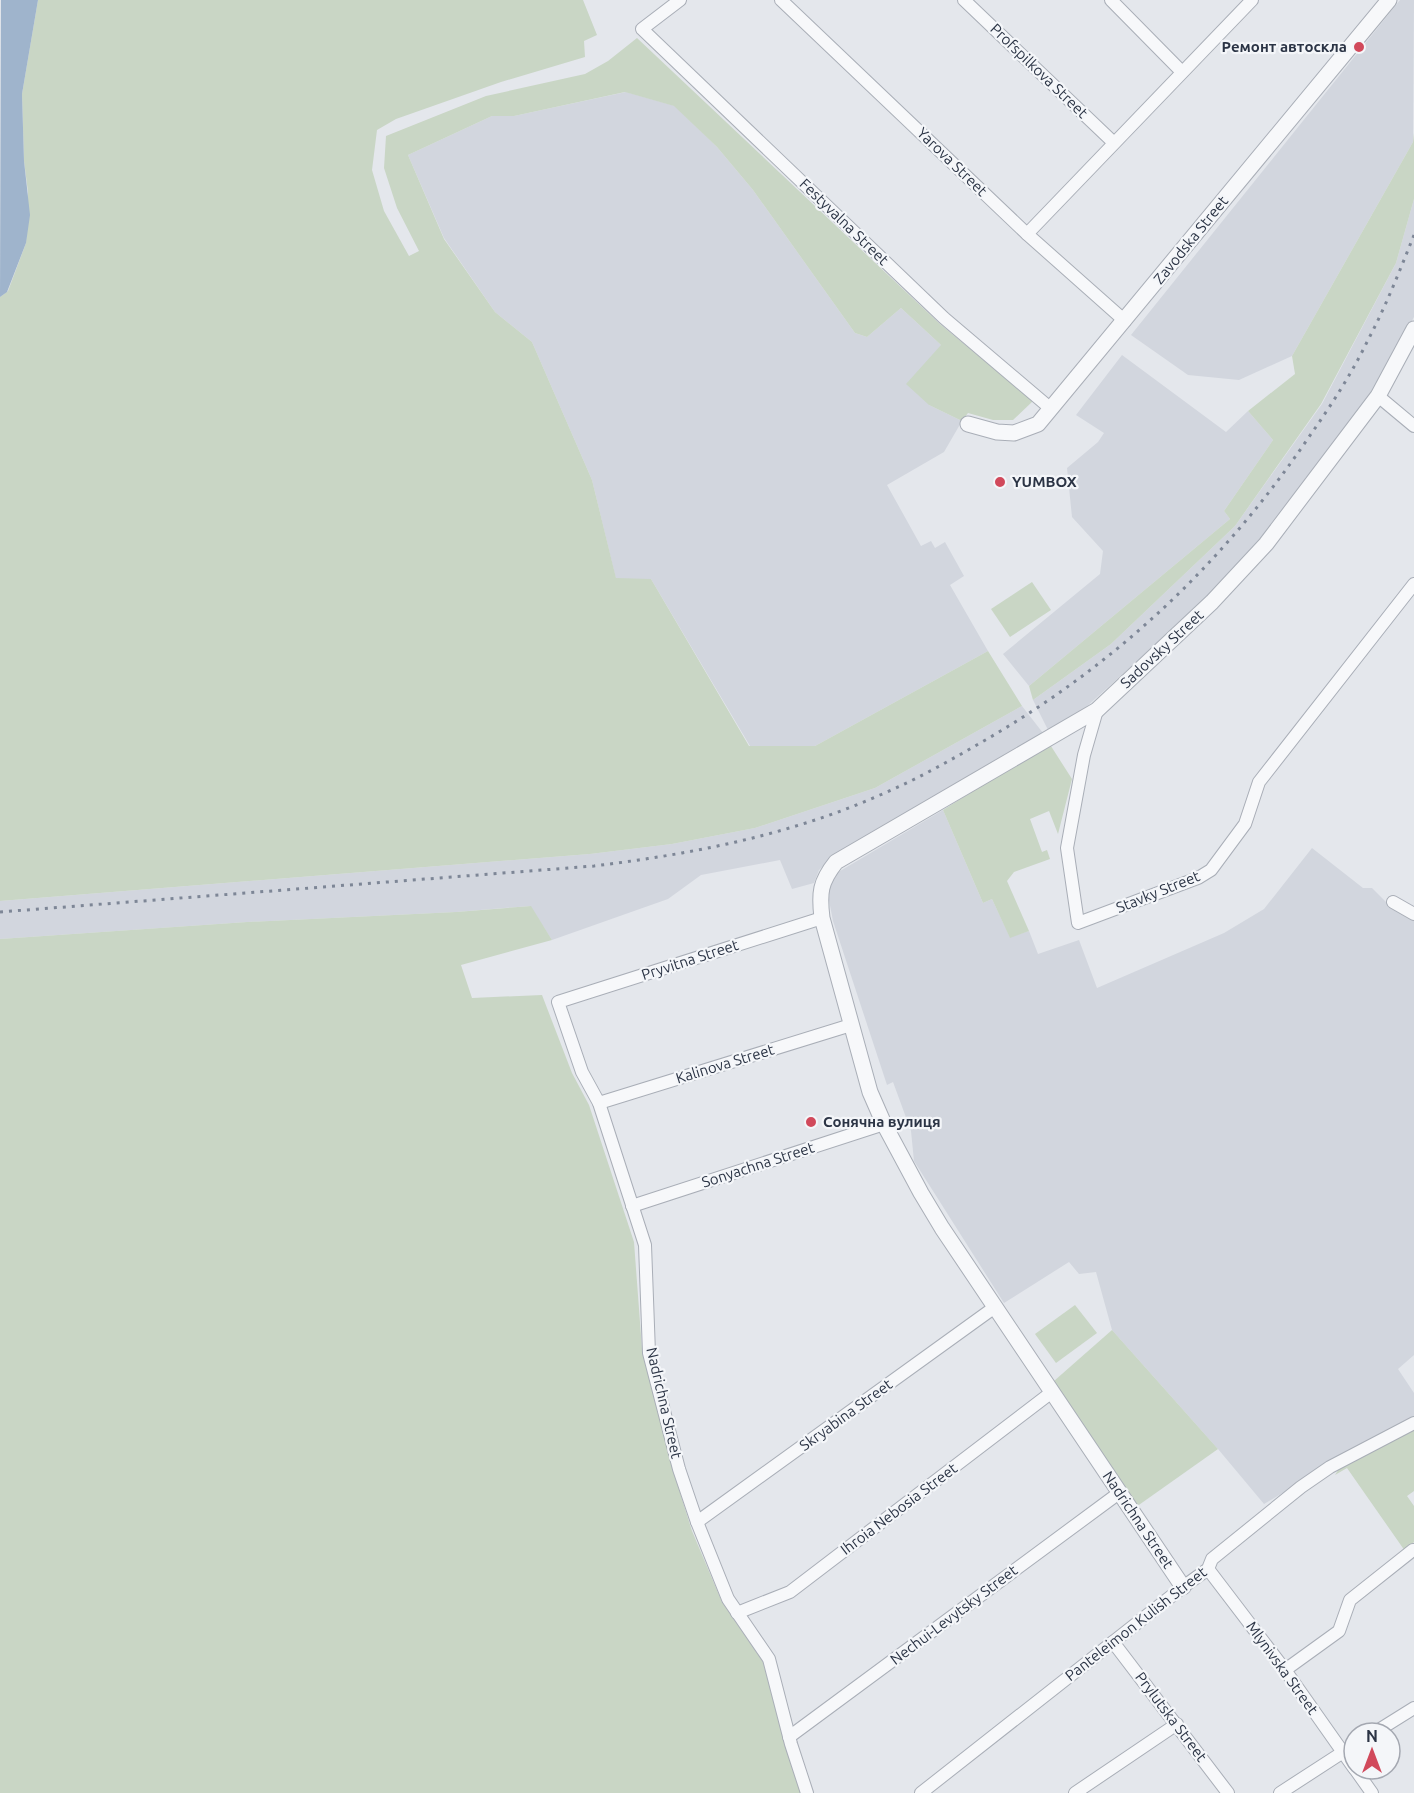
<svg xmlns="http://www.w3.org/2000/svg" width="1414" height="1793" viewBox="0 0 1414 1793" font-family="Ubuntu,sans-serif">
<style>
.built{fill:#d2d6de}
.green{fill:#c9d6c5}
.water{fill:#9fb4cc}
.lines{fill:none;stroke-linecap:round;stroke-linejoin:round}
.minor-casing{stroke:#a9aeb7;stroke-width:14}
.tertiary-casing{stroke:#a9aeb7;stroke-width:17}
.minor{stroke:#f7f8fa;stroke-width:12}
.tertiary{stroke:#f7f8fa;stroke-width:15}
.rail{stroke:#7d8696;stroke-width:3;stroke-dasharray:3 6;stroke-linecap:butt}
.poi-dot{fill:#d1495b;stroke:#f4f6f9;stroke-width:2}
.labels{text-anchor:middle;stroke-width:4.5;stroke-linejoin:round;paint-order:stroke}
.poi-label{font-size:15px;font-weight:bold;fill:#2b3445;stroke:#f4f6f9;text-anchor:start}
.street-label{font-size:15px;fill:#2b3445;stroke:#f4f6f9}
</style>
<rect width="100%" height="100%" fill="#e4e7ec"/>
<g class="built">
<path d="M1400 0H1414L1413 142 1292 356 1239 380 1188 375 1131 335Z"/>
<path d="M626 92 675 106 717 147 753 190 855 333 867 337 901 308 941 345 929 405 962 421 944 452 887 485 921 546 931 541 935 548 945 542 964 576 950 585 988 651 815 746H750L651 579H616L592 480 532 342 495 312 444 238 408 155 492 116H514Z"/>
<path d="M1414 199V317L1373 393 1262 539 1207 598 1085 708 1048 730 1033 700 1111 644 1235 526 1322 404 1396 263Z"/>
<path d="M1122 355 1226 432 1248 411 1273 440 1224 511 1230 519 1029 686 1003 654 1100 574 1103 551 1072 517 1067 468 1098 442 1104 433 1076 415Z"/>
<path d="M1022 706 1043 733 832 857 819 870 814 883 792 889 780 860 701 875 668 899 552 940 530 906 456 912 247 922 0 939V901L590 854 672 844 755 828 875 788Z"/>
<path d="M943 810 983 903 992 899 1010 937 1029 931 1038 954 1079 940 1097 988 1224 933 1264 909 1312 848 1363 888H1372L1388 904 1414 921V1355L1398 1369 1414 1393V1420L1329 1465 1264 1504 1218 1449 1112 1330 1096 1272 1079 1274 1069 1262 1004 1303 914 1161 911 1131 893 1082 887 1085 833 921 828 895 835 874Z"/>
</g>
<g class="green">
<path d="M38 0H583L597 35 584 41 585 57 501 82 396 119 377 130 372 170 384 211 409 256 419 251 397 208 384 168 386 136 486 96 585 74 608 61 637 38 940 324 1033 401 1013 420H993L968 413 962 421 929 405 906 384 941 345 901 308 867 337 855 333 753 190 717 147 674 106 625 92 514 116H492L408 155 444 239 495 312 532 342 592 480 616 578 651 579 749 746H815L988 651 1022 706 875 788 755 828 672 844 590 854 0 901V297L8 291 26 243 28 192 24 161 22 94Z"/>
<path d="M1414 133V199L1396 263 1321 404 1235 526 1111 644 1033 700 1029 686 1230 519 1224 511 1273 440 1248 411 1295 374 1292 356 1413 142Z"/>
<path d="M1032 582 1051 610 1010 637 991 609Z"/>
<path d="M1049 743 1072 779 1058 834 1049 811 1030 819 1042 852 1047 850 1050 859 1014 872 1007 881 1029 931 1010 938 992 899 983 903 943 810Z"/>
<path d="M531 906 552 940 461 965 472 998 542 995 572 1073 589 1105 634 1242 642 1349 672 1467 692 1531 722 1602 763 1662 781 1730 802 1793H0V939L247 922 456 912Z"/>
<path d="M1075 1305 1097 1333 1056 1363 1035 1334Z"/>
<path d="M1112 1330 1218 1449 1136 1507 1054 1381Z"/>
<path d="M1414 1426V1491L1407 1496 1414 1506V1542L1405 1551 1347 1468 1335 1475 1342 1464Z"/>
</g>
<path class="water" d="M1 0H38L22 94 24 161 30 215 26 243 7 292 0 297Z"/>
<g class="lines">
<defs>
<g id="minor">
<path d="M680 0 642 29 944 318 1050 408"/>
<path d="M781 0 1027 234 1125 321"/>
<path d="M964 0 1113 142"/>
<path d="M1111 0 1182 72"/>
<path d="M1027 234 1252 0"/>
<path d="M1378 396 1414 426"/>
<path d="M1097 710 1084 755 1067 848 1078 923 1198 878 1211 870 1245 824 1259 782 1414 584"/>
<path d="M1393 902 1414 914"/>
<path d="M599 1103 851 1025"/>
<path d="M632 1206 884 1124"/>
<path d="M697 1522 995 1307"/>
<path d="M1208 1569 1285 1670 1354 1768"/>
<path d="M737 1613 790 1592 1052 1392"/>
<path d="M1113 1642 1228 1793"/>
<path d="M1285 1670 1339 1631 1350 1600 1413 1550"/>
<path d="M1374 1733 1414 1708"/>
<path d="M789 1737 1119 1493"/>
<path d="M1355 1769 1372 1793"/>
<path d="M807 1793 791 1744 769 1659 728 1599 697 1522 679 1469 649 1353 645 1245 599 1103 582 1072 558 1002 822 918"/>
<path d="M921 1793 1183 1587 1208 1569 1212 1559 1301 1487 1330 1467 1414 1423"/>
<path d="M1075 1793 1177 1724"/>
<path d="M1280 1793 1354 1745"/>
</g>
<g id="tertiary">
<path d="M968 424 997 432 1014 433 1038 424 1389 0"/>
<path d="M1183 1587 942 1228 921 1193 884 1124 870 1092 822 918C819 893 820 882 836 862L1097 710 1212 602 1266 544 1378 396 1414 329"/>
</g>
</defs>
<use href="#minor" class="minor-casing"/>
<use href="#tertiary" class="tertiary-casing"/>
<use href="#minor" class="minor"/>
<use href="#tertiary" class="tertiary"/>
<path class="rail" d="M0 912 594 866C692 854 790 835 880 795 916 780 949 761 982 742 1117 664 1224 563 1311 434 1332 404 1352 373 1368 340 1386 306 1400 270 1414 235"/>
</g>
<g class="poi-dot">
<circle cx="1359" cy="47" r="6"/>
<circle cx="1000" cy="482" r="6"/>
<circle cx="811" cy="1122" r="6"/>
</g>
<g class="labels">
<g class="poi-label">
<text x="1347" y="52" text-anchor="end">Ремонт автоскла</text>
<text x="1012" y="487">YUMBOX</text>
<text x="823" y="1127">Сонячна вулиця</text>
</g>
<g class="street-label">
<text transform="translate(1039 71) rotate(44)" y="5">Profspilkova Street</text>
<text transform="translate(952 162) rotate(44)" y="5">Yarova Street</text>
<text transform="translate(844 222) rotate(44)" y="5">Festyvalna Street</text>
<text transform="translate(1191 240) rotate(-51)" y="5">Zavodska Street</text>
<text transform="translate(1162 649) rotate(-43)" y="5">Sadovsky Street</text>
<text transform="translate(1158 892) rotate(-22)" y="5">Stavky Street</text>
<text transform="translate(690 960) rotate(-18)" y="5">Pryvitna Street</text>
<text transform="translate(725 1064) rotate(-17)" y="5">Kalinova Street</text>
<text transform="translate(758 1165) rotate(-18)" y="5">Sonyachna Street</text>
<text transform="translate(664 1403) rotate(77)" y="5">Nadrichna Street</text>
<text transform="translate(846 1415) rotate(-36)" y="5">Skryabina Street</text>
<text transform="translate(899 1509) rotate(-37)" y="5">Ihroia Nebosia Street</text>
<text transform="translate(1138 1520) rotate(56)" y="5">Nadrichna Street</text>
<text transform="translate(954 1615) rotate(-37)" y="5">Nechui-Levytsky Street</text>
<text transform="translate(1136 1624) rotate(-38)" y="5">Panteleimon Kulish Street</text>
<text transform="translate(1282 1668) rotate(54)" y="5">Mlynivska Street</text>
<text transform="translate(1171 1717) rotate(53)" y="5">Prylutska Street</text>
</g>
</g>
<g transform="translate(1372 1751)"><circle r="28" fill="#f4f6f9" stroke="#a4a8b1" stroke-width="1.5"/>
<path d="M0-4.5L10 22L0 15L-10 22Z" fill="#d1495b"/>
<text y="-9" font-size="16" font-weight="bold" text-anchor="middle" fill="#2b3445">N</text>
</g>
</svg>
